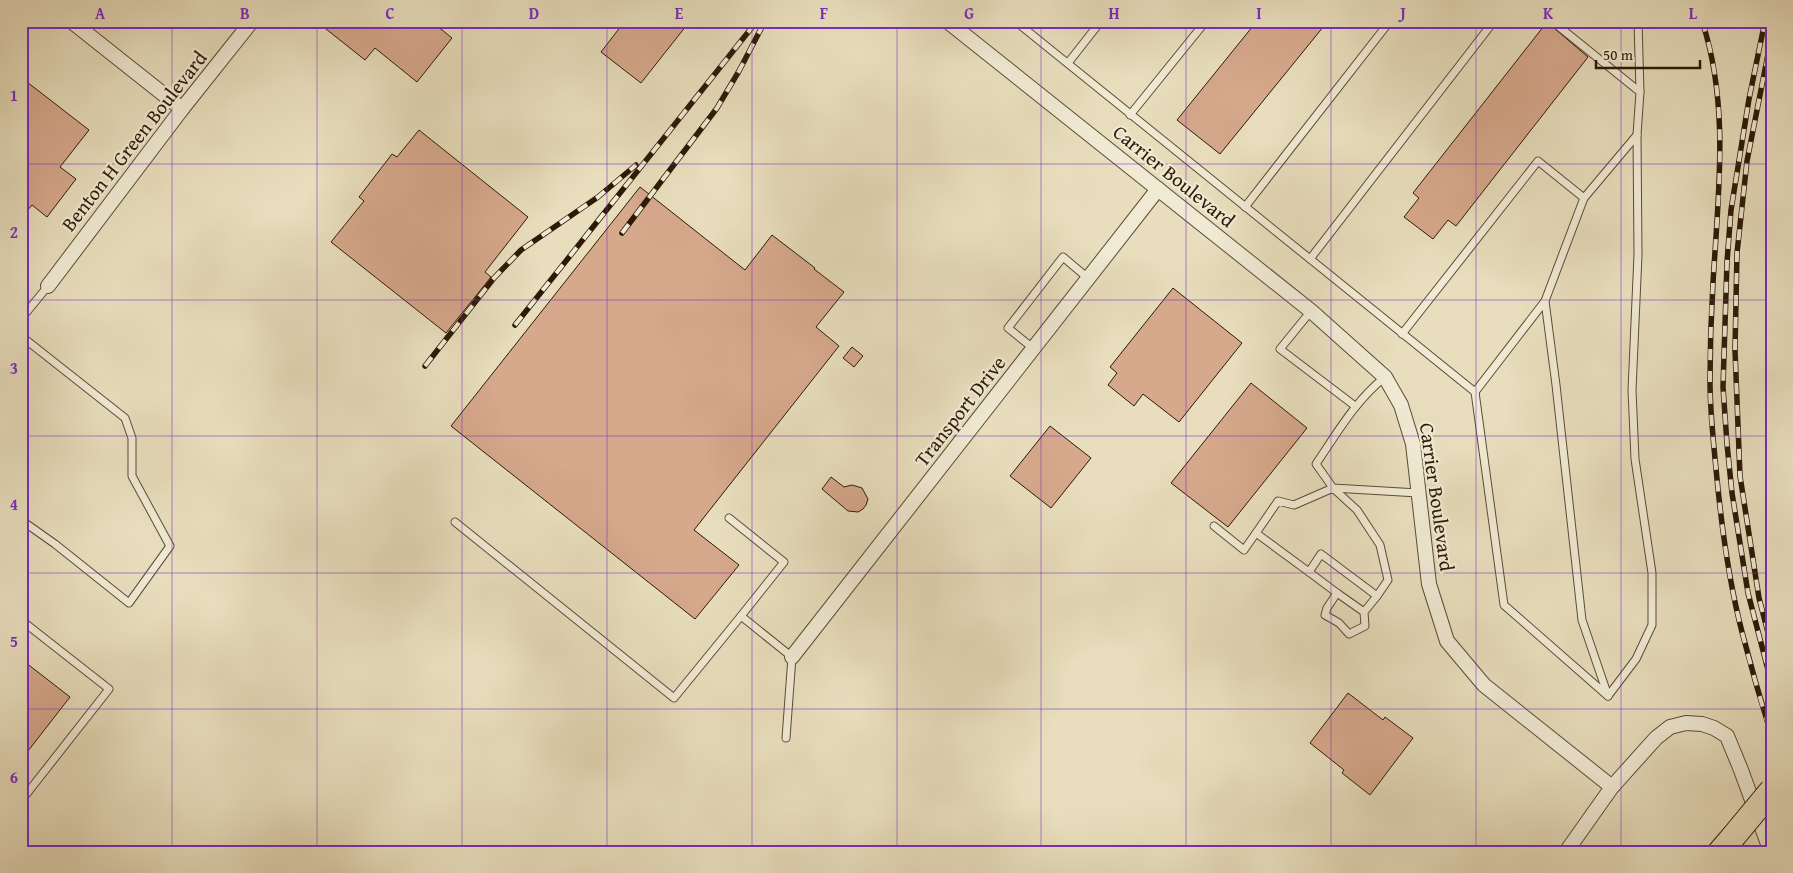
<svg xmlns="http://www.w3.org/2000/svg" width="1793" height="873" viewBox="0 0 1793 873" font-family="'Gentium Book Plus',serif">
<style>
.building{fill:#d6a88c;stroke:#2c1a06}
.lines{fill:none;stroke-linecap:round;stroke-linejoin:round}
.service-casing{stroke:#5b4b34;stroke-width:9}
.minor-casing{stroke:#5b4b34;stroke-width:16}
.trunk-casing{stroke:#2c1a06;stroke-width:26}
.service{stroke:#f0ead4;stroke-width:7}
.minor{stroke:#f0ead4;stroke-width:14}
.trunk{stroke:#e8debd;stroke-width:24}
.rail-casing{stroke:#2c1a06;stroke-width:5.5}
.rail{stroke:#f0ead4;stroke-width:4;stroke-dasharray:11;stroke-linecap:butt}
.trunk-bridge-casing{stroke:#2c1a06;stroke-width:26;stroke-linecap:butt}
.trunk-bridge{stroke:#e8debd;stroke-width:24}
.grid{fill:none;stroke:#7b2cbf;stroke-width:1;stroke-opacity:0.55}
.labels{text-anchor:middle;stroke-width:4.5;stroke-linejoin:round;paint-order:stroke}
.street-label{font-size:20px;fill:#2c1a06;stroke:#f0ead4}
.neatline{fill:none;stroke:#7b2cbf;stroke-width:2}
.grid-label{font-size:16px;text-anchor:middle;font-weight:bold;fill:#7b2cbf}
</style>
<rect width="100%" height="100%" fill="#e8debd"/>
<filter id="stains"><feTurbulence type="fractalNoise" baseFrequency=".004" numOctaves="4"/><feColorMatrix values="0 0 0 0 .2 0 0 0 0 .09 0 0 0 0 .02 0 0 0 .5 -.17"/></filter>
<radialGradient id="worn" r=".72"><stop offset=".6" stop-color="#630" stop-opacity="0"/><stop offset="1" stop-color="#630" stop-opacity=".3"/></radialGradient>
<g class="building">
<path d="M316 21H431L452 38 417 82 375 48 365 60Z"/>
<path d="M625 21H690L641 83 601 52Z"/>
<path d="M1257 21H1328L1220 154 1177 120Z"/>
<path d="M1547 22 1588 57 1456 226 1448 220 1433 239 1404 217 1419 198 1413 193Z"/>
<path d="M27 82 89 130 60 167 76 179 47 217 32 205 21 218V89Z"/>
<path d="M419 130 528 217 485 272 491 277 446 333 331 242 364 201 359 197 392 154 397 157Z"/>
<path d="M640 187 745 270 772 235 815 268 814 269 844 292 816 327 839 346 694 530 739 565 695 619 451 426Z"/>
<path d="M1173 288 1242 343 1179 422 1143 394 1134 406 1108 385 1117 373 1110 367Z"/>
<path d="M852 347 863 356 854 367 843 358Z"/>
<path d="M1251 383 1307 428 1228 527 1171 483Z"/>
<path d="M1050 426 1091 458 1051 508 1010 476Z"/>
<path d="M831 477 844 487 852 485 862 488 868 499 866 505 863 509 858 512 848 511 822 489Z"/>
<path d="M21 659 70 697 21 760Z"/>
<path d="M1348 693 1383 720 1385 717 1413 738 1370 795 1342 773 1344 770 1310 743Z"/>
</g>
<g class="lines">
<defs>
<g id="service">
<path d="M1015 21 1475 392 1504 605 1608 696"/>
<path d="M1552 21 1640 92 1637 135 1638 255 1632 390 1635 459 1652 573V625L1636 659 1608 696"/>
<path d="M1638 21 1640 92"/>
<path d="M1068 63 1101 21"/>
<path d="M1130 115 1206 21"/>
<path d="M1584 198 1637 135"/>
<path d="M1245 207 1390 21"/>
<path d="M1310 259 1494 21"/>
<path d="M1311 311 1280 349 1355 406"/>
<path d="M21 319 48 286"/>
<path d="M1402 334 1538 161 1584 198 1545 301"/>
<path d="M21 336 125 418 132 438V476L170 546 129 603 55 544 21 520"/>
<path d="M1034 349 1008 328 1063 257 1089 279"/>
<path d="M1385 377C1356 400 1337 433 1316 464L1333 488 1418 493"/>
<path d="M1475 392 1545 301 1556 385 1582 620 1608 696"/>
<path d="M1333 488 1357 510 1380 545 1388 580 1377 596 1321 554 1309 572 1256 533 1278 501 1294 505Z"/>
<path d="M729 518 784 562 741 616 792 657 786 738"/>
<path d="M455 522 674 698 741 616"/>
<path d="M1214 526 1244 550 1256 533"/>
<path d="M1309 572 1337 593"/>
<path d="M1364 612 1337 593 1327 608 1325 615 1339 623 1349 634 1365 626 1364 612 1377 596"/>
<path d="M21 620 109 689 21 801"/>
</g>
<g id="minor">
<path d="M71 21 182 109"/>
<path d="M947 21 1311 311 1385 377 1401 405 1413 444 1429 584 1447 641 1484 685 1612 787"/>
<path d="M48 286 182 109 252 21"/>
<path d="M792 657 1158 189"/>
<path d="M1566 852 1612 787 1656 738 1670 727 1686 723 1702 724 1714 728 1727 736 1741 770 1771 852"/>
</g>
<path id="trunk" d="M1720 852 1733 837"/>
</defs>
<use href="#service" class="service-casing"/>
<use href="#minor" class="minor-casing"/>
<use href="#trunk" class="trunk-casing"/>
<use href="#service" class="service"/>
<use href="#minor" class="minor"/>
<use href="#trunk" class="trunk"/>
<defs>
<g id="rail">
<path d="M1702 21C1730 105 1718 196 1713 283 1711 316 1710 349 1710 381 1710 414 1714 447 1717 479 1722 530 1729 582 1742 632 1751 667 1761 702 1772 737"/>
<path d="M1765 21 1749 99 1731 210 1727 262 1723 387 1727 444 1732 493 1748 593 1772 685"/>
<path d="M1772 34 1747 161 1737 253 1735 350 1740 476 1759 598 1772 648"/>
<path d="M622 233 717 108 739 71 765 21"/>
<path d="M515 325 757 21"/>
<path d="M425 366 494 278 521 250 598 197 636 165"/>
</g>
</defs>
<use href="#rail" class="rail-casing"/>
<use href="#rail" class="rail"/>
<defs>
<path id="trunk-bridge" d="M1733 837 1772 790"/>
</defs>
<use href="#trunk-bridge" class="trunk-bridge-casing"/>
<use href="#trunk-bridge" class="trunk-bridge"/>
</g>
<path class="grid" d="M172 21V852M317 21V852M462 21V852M607 21V852M752 21V852M897 21V852M1041 21V852M1186 21V852M1331 21V852M1476 21V852M1621 21V852M21 164H1772M21 300H1772M21 436H1772M21 573H1772M21 709H1772"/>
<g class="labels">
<g class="street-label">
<text transform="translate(134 141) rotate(-52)" y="7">Benton H Green Boulevard</text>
<text transform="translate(1174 176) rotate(39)" y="7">Carrier Boulevard</text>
<text transform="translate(960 411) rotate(-52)" y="7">Transport Drive</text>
<text transform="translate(1437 497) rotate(82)" y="7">Carrier Boulevard</text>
</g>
</g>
<rect width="1793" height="873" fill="none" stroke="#e8debd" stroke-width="55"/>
<path d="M1596 60v8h104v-8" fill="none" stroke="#2c1a06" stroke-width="2.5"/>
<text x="1603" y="60" font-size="15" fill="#2c1a06" stroke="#f0ead4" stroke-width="4" paint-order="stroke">50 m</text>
<rect x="28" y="28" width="1738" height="818" class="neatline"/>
<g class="grid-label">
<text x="100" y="19">A</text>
<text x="245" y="19">B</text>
<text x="390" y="19">C</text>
<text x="534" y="19">D</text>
<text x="679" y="19">E</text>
<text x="824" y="19">F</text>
<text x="969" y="19">G</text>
<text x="1114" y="19">H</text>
<text x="1259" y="19">I</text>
<text x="1403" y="19">J</text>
<text x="1548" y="19">K</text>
<text x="1693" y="19">L</text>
<text x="14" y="101">1</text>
<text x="14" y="238">2</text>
<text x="14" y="374">3</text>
<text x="14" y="510">4</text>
<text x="14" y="647">5</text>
<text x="14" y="783">6</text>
</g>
<rect width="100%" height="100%" filter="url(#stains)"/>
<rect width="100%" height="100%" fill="url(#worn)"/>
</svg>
